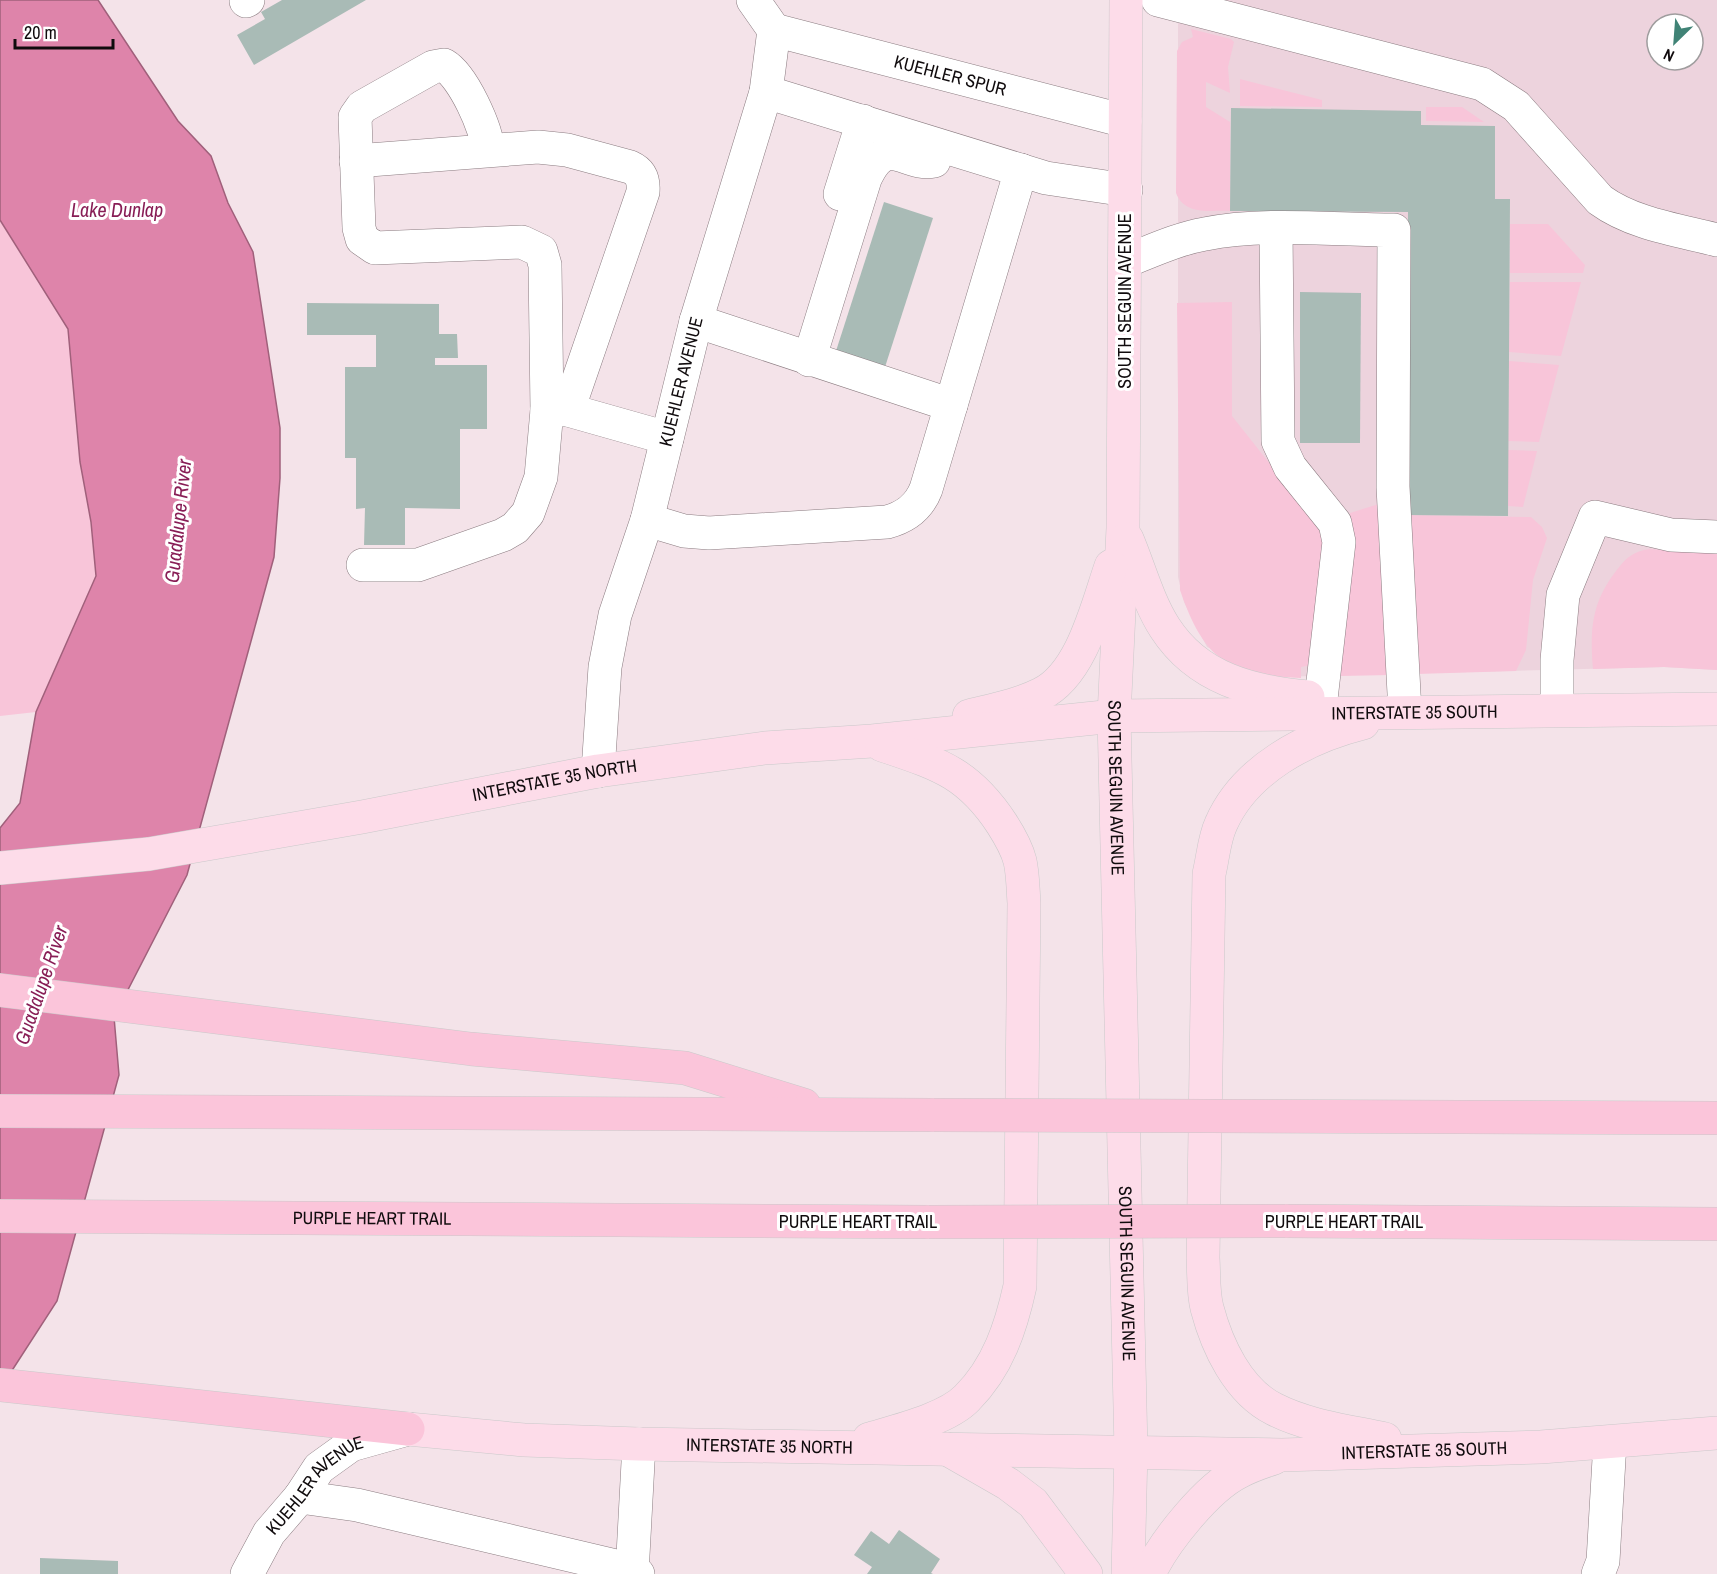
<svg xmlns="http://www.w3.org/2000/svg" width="1717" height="1574" viewBox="0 0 1717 1574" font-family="'Archivo Narrow',sans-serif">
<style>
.built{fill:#edd3dd;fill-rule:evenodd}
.green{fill:#f8c5d9}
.water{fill:#de84aa;stroke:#a0607b;stroke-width:1.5}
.building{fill:#a9bbb6}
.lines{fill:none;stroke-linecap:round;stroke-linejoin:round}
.minor-casing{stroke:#8b7c81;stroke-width:34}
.major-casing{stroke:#cac9ca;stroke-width:34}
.highway-casing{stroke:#cac9ca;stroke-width:34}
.minor{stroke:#fff;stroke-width:33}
.major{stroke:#fddce9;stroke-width:33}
.highway{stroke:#fbc5da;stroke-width:33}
.highway-bridge-casing{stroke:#cac9ca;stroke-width:34;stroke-linecap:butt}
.highway-bridge{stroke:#fbc5da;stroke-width:33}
.labels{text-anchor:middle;stroke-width:6;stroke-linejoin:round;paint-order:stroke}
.street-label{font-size:18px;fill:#100b0d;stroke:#fff}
.water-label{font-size:20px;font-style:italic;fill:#881e56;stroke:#fff}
</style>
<rect width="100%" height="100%" fill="#f4e3e9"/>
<path class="built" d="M1178 0H1717V670L1664 667 1275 677 1207 647 1184 602 1178 577ZM1657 24H1693V60H1657Z"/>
<g class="green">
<path d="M1191 29 1231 39 1234 42 1228 67 1230 93 1206 82V107L1230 122V211C1210 210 1185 216 1176 193L1177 51 1182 42 1193 37Z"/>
<path d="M1240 79 1322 100V107L1240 106Z"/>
<path d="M1426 107H1462L1484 122 1426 121Z"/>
<path d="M0 220 68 329 80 462 91 522 96 576 36 712 0 716Z"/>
<path d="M1510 224H1548L1585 265 1583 273H1510Z"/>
<path d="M1510 282H1581L1561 356 1509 352Z"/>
<path d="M1232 302V416L1331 541 1317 664 1301 667V678C1228 675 1204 660 1180 590L1177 303Z"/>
<path d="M1509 361 1559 365 1539 442 1508 441Z"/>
<path d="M1508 450 1537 451 1523 507 1508 506Z"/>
<path d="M1382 503 1391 675 1340 676 1335 666 1350 513Z"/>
<path d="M1406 515 1531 517 1542 527 1547 538 1533 580 1526 650 1516 671 1416 674Z"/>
<path d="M1650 549 1717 553V670L1664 667 1593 669C1590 629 1591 604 1616 571 1626 558 1633 551 1650 549Z"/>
</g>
<path class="water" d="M0 0H98L178 121 211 156 228 203 253 252 280 428V478L274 557 187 875 114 1017 119 1075 57 1301 0 1389V828L20 803 36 712 96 576 91 522 80 462 68 329 0 220Z"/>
<g class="building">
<path d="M282 0H366L254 65 237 35 265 19 261 12Z"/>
<path d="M1231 108 1421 111V125L1495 126V199H1510L1508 516 1406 515 1408 212 1230 211Z"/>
<path d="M884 202 933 218 885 367 836 351Z"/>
<path d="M1300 292 1361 293 1360 443H1300Z"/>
<path d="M307 303 439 304V334H457L458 358H435V365H487V429H460V509L405 508V545H364L365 508 356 509V458H345V367H376V335H307Z"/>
<path d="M899 1530 940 1559 931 1573 933 1574H867L872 1567 854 1555 871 1531 889 1544Z"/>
<path d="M40 1558 118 1561V1574H40Z"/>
</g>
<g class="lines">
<defs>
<g id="minor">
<path d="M1158 0 1482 84 1516 106 1600 200C1633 224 1678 230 1717 240"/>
<path d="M246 1 248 0"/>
<path id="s1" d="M774 30 1125 121"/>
<path d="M766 92 1046 178 1126 190"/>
<path d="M356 161 538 147 567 150 630 167C641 172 644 180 643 192L568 410"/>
<path d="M840 194 863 121"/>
<path d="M1276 229 1278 441 1290 467 1335 523 1339 542 1321 699"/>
<path d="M1126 261C1152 251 1177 239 1205 234 1262 222 1335 230 1394 230L1393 487 1405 712"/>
<path d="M696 321 951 405"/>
<path d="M809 360 865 179C887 131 904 167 934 161"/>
<path d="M547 410H568L667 438"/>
<path d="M647 520 684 531 709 533 887 522C906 517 919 507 926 489L1021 170"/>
<path d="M363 565H418L503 535 515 528 528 513 541 477 547 410 545 265 541 251 522 242 375 248 362 239 359 228 355 117 362 107 433 67 444 65C463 76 487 129 488 150"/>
<path d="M1557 710V660L1563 595 1595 517 1671 535 1717 537"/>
<path id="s2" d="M598 771 605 667 615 615 647 520 696 321 766 92 774 30 753 0"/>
<path d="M300 1497 357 1505 633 1570 638 1574"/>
<path id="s3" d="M247 1574 269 1533 300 1497 319 1468 351 1445 408 1429"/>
<path d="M632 1574 639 1444"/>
<path d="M1598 1574 1603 1561 1610 1442"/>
</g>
<g id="major">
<path id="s4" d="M1126 0 1123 528 1114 716 1131 1450 1128 1574"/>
<path d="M1127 539C1139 567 1148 602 1165 628 1198 679 1252 692 1308 697"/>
<path d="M969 716C993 710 1019 705 1041 694 1082 674 1097 606 1111 566"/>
<path d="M1363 723C1307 737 1245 769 1221 824 1214 839 1213 858 1209 874L1203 1258C1204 1274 1203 1293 1207 1308 1217 1346 1238 1391 1274 1409 1307 1426 1348 1431 1385 1439"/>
<path id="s5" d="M0 868 149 854 362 817 598 771 765 748 872 741 1114 716 1717 709"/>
<path id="s6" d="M408 1429 524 1440 639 1444 1282 1455 1541 1447 1717 1433"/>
<path d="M869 1439C896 1431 947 1419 967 1398 998 1367 1011 1327 1020 1286L1024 903C1023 890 1023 874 1020 861 1017 849 1009 835 1002 824 968 772 938 764 882 745"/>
<path d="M947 1449 1008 1484 1033 1503 1086 1574"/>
<path d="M1149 1574C1164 1542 1207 1488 1239 1472 1250 1466 1262 1462 1274 1458"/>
</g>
<g id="highway">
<path d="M0 990 471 1049 685 1068 804 1105"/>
<path d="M0 1111 934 1115"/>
<path id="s7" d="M0 1216 929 1222"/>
<path d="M1285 1221 1717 1224"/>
<path d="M0 1385 408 1429"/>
</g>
</defs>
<use href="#minor" class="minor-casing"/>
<use href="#major" class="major-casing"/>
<use href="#highway" class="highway-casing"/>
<use href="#minor" class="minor"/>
<use href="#major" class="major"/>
<use href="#highway" class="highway"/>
<defs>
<g id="highway-bridge">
<path d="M934 1115 1717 1118"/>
<path d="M929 1222 1285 1221"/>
</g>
</defs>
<use href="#highway-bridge" class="highway-bridge-casing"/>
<use href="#highway-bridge" class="highway-bridge"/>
</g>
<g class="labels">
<g class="street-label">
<text dy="6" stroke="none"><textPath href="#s1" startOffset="182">KUEHLER SPUR</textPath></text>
<text transform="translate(1125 301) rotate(-90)" y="6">SOUTH SEGUIN AVENUE</text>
<text dy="6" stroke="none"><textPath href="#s2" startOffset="400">KUEHLER AVENUE</textPath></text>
<text dy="6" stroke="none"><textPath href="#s5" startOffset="1426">INTERSTATE 35 SOUTH</textPath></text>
<text dy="6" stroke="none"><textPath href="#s5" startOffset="562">INTERSTATE 35 NORTH</textPath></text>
<text dy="6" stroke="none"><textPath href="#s4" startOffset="788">SOUTH SEGUIN AVENUE</textPath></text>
<text dy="6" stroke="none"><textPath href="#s7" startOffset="372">PURPLE HEART TRAIL</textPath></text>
<text x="858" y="1228">PURPLE HEART TRAIL</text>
<text x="1344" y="1228">PURPLE HEART TRAIL</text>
<text dy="6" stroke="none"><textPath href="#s4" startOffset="1274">SOUTH SEGUIN AVENUE</textPath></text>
<text dy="6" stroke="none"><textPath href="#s6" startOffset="362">INTERSTATE 35 NORTH</textPath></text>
<text dy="6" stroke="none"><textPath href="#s6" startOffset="1017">INTERSTATE 35 SOUTH</textPath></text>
<text dy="6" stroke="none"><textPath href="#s3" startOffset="114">KUEHLER AVENUE</textPath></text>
</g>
<g class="water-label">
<text x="117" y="217">Lake Dunlap</text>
<text transform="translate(178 521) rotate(-84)" y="7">Guadalupe River</text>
<text transform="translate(41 985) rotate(-71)" y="7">Guadalupe River</text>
</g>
</g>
<g transform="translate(1675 42) rotate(205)"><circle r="28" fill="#ffffff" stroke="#9f9d9e" stroke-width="1.5"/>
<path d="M0-4.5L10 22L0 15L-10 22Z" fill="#408376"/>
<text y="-9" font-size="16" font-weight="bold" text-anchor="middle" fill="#100b0d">N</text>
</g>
<path d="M15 39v9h98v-9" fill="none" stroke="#100b0d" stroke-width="3"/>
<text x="24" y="39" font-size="18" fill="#100b0d" stroke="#ffffff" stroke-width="4.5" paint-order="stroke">20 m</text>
</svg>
